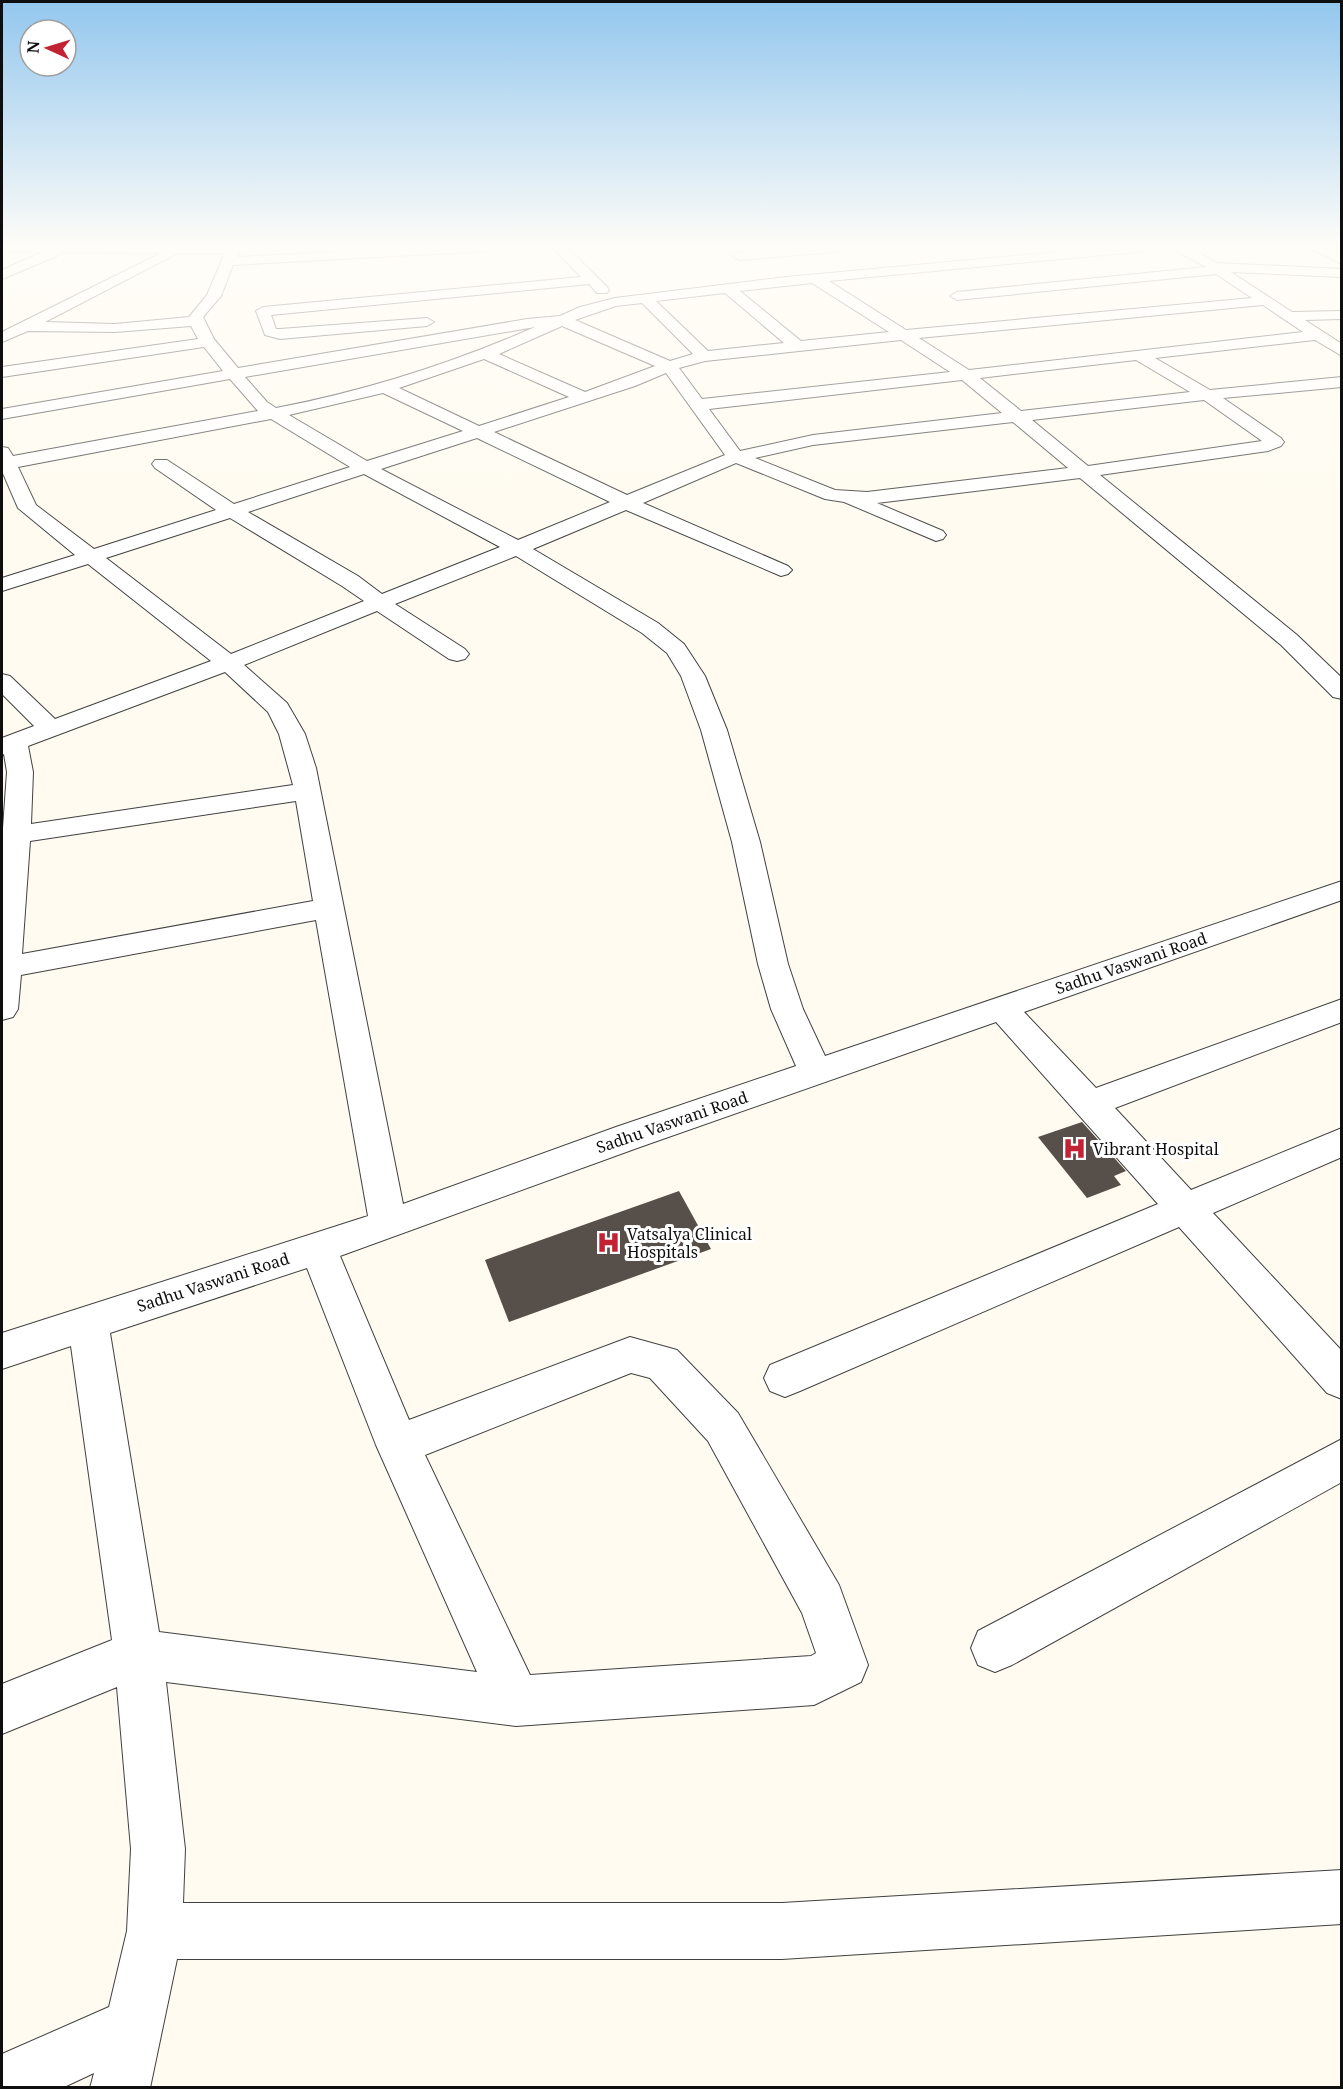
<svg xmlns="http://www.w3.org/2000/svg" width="1343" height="2089" viewBox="0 0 1343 2089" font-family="'Noto Serif',serif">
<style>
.building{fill:#574f4a}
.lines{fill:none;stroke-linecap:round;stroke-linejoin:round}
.minor-casing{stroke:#414141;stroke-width:2}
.minor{fill:#fff;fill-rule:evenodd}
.labels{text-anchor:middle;stroke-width:6;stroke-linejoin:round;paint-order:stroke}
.street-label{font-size:16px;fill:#0e0e0e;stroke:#fff}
.poi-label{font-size:16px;fill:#0e0e0e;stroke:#fff;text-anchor:start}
</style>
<rect width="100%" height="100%" fill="#fffbf0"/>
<g class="building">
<path d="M1082 1122 1126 1171 1114 1176 1121 1185 1087 1198 1038 1137Z"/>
<path d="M679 1191 711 1249 509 1322 485 1260Z"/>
</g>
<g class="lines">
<defs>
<g id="minor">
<path d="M2 247H240L237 257 424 247H493L487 251 233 265 221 296 203 317 214 339 238 368 527 319 560 316 580 307 615 298 786 277 1109 247H1151L1145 251 829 281 906 330 1252 298 1216 274 957 300 950 296 957 292 1206 267 1174 250 1173 247H1188L1217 263 1342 269V277L1231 272 1292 312 1342 311V319L1305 320 1342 344V356L1315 340 1155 358 1210 390 1342 377V387L1223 398 1281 438 1284 442 1281 446 1268 451 1100 475 1297 635 1342 678V699L1333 697 1281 645 1080 478 877 503 943 531 946 535 943 539 936 541 844 502 825 499 736 463 643 503 788 566 792 570 788 574 781 576 626 510 533 549 658 623 684 644 705 676 727 730 760 842 788 964 803 1009 825 1056 1342 881V900L1024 1012 1096 1088 1342 999V1022L1115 1108 1191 1190 1342 1128V1157L1213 1213 1342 1351V1399L1327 1393 1179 1227 800 1391 785 1397 770 1391 764 1378 770 1365 1158 1204 996 1022 640 1147 340 1256 409 1420 630 1337 677 1350 738 1413 839 1585 868 1665 861 1682 814 1705 516 1726 166 1682 185 1849 183 1903H782L1342 1870V1924L782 1959H177L150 2088H90L94 2073 62 2088H2V2054L109 2007 127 1931 131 1849 117 1687 2 1734V1684L112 1640 71 1346 2 1369V1333L368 1216 316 920 21 975 18 1009 13 1017 2 1020V829L3 828 7 772 4 754 2 755V738L34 726 2 694V674L10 676 55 719 211 661 88 564 2 591V578L75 555 18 508 2 471V447L8 448 13 456 258 411 230 379 2 419V409L223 371 204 347 2 377V367L198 339 191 326 115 332 28 331 2 342V332L161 253 58 252 57 256 2 279V270L43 252H2ZM178 253H225L207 295 189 317 115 324 45 322ZM812 283 889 332 801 341 740 291ZM725 293 784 343 708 351 656 301ZM642 303 693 354 670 361 575 320 616 306ZM1263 305 1303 332 969 370 919 338ZM562 326 655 366 585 392 499 354ZM535 327C453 363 365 391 276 408L267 402 245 377ZM901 340 950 372 702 399 679 368 705 361ZM484 359 569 397 479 426 399 388ZM1136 360 1190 392 1021 411 980 378ZM666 373 725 455 627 495 494 432 635 386ZM962 380 1002 413 813 435 740 451 709 409ZM383 393 463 431 367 461 289 415ZM1204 400 1262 441 1088 466 1032 420ZM271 419 350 467 234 504 167 460H155L152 464 155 468 216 510 94 549 36 505 18 467ZM1013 422 1068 468 867 492 835 490 755 458 813 445ZM477 438 610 502 518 540 381 469ZM364 474 500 547 382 594 358 576 248 512ZM230 518 342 586 364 601 231 654 106 558ZM516 556 642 633 667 653 681 676 701 730 732 842 758 964 771 1009 796 1066 616 1127 403 1204 316 768 305 734 287 703 244 665 377 611 449 659 457 661 465 659 469 654 465 649 395 604ZM225 672 268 712 279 734 293 785 31 824 33 772 28 746ZM296 801 313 901 22 954 30 841ZM307 1268 376 1445 477 1672 159 1632 110 1333ZM631 1373 650 1378 708 1441 802 1613 816 1653 811 1656 530 1675 425 1455Z"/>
<path d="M563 247 568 248 607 287 609 290 607 293H597L589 284 271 315 276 329H280L427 318 434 322 427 326 280 339 265 335 256 311 263 307 581 277 556 251Z"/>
<path d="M805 247H851L845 251 739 260 732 256 739 252Z"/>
<path d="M1307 247H1323L1342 255V264Z"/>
<path d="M1342 1439V1482L1012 1665 995 1672 978 1665 971 1648 978 1631Z"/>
</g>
</defs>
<use href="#minor" class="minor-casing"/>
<use href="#minor" class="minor"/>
</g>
<linearGradient id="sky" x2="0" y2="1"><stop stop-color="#93c7ee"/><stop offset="0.46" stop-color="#fffdf8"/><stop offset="1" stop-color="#fffdf8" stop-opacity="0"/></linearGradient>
<rect width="1343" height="539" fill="url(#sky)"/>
<defs>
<symbol id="hospital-bare" viewBox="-9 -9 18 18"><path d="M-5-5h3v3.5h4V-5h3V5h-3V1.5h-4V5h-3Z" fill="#c32234" stroke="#fff" stroke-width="2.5" paint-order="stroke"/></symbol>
</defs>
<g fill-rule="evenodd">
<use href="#hospital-bare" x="1058" y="1132" width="33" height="33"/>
<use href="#hospital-bare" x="592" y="1226" width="33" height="33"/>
</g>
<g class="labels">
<g class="street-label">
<text transform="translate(1131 963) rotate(-19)" y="6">Sadhu Vaswani Road</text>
<text transform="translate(672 1122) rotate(-19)" y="6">Sadhu Vaswani Road</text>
<text transform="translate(213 1282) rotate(-18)" y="6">Sadhu Vaswani Road</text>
</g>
<g class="poi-label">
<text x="1093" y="1155">Vibrant Hospital</text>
<text x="627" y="1240">Vatsalya Clinical<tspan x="627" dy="18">Hospitals</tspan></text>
</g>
</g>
<rect width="1343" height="2089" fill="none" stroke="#0e0e0e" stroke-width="6"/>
<g transform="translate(48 48) rotate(274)"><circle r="28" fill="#ffffff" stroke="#9f9f9f" stroke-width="1.5"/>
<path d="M0-4.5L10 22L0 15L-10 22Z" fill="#c32234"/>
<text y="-9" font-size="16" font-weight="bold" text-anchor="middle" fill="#0e0e0e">N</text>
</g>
</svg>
